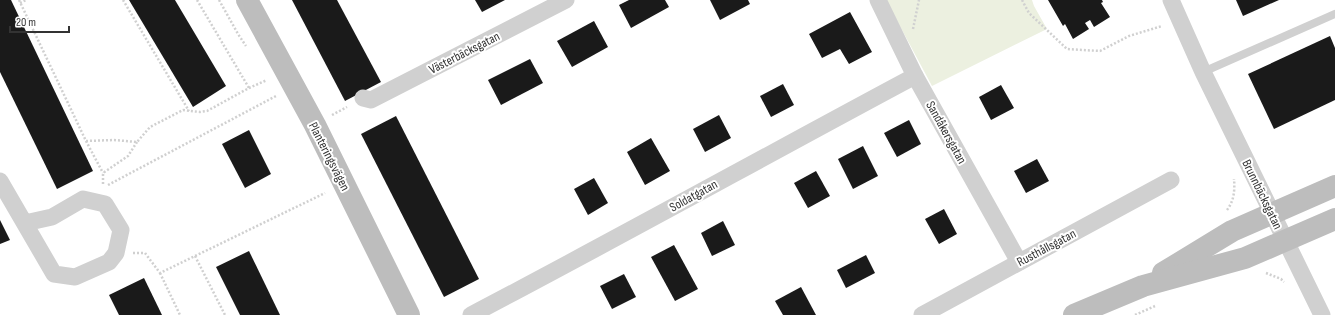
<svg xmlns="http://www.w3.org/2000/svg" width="1335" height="315" viewBox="0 0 1335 315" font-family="'Sofia Sans Condensed',sans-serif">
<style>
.green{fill:#ecf0e0}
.building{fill:#1a1a1a}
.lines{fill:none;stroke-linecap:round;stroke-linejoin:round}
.path{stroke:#d0d0d0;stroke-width:2.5;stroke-dasharray:2 2;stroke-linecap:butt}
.lane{stroke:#d0d0d0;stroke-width:8}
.street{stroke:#d0d0d0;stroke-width:17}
.secondary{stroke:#bdbdbd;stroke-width:22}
.labels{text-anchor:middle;stroke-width:4;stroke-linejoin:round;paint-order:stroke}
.street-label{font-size:13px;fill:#333;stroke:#fff}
</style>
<rect width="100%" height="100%" fill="#fff"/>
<path class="green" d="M886 0H1032L1034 6 1047 29 932 86Z"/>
<g class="building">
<path d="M0 0H11L93 171 57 189 0 72Z"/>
<path d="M129 0H175L226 86 193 107Z"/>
<path d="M292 0H337L381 82 345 101Z"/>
<path d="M475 0H505L482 12Z"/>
<path d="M629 0H665L669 7 631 28 619 5Z"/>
<path d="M710 0H748L750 4 720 20Z"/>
<path d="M1048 0H1102L1103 2 1101 3 1110 17 1094 27 1090 20 1085 23 1089 29 1073 39 1065 24 1063 26Z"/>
<path d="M1236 0H1279L1243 16Z"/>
<path d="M850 12 872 52 849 64 840 49 822 58 809 34Z"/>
<path d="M594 21 608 47 572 67 557 41Z"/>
<path d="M1330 36 1335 48V100L1274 129 1248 74Z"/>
<path d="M530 59 543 83 501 105 488 80Z"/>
<path d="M783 84 794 105 771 117 760 96Z"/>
<path d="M1001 85 1014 108 991 120 979 97Z"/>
<path d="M719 115 731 138 705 152 693 129Z"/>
<path d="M396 116 479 279 444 297 361 134Z"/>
<path d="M909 120 921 144 897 157 884 133Z"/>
<path d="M249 130 271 174 245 188 222 144Z"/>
<path d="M651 138 670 171 645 185 627 152Z"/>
<path d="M863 146 878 176 853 189 838 159Z"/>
<path d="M1037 159 1049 181 1026 193 1014 171Z"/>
<path d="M816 171 830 196 808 208 794 183Z"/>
<path d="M594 178 608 203 588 215 574 189Z"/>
<path d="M944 209 957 234 939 244 925 219Z"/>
<path d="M0 220 10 240 0 244Z"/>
<path d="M723 221 735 245 712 256 701 233Z"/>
<path d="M674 245 698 289 675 301 651 257Z"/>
<path d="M249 251 280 315H240L216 267Z"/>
<path d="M866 255 875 273 846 288 837 270Z"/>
<path d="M624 274 636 297 612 309 600 286Z"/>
<path d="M144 278 162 315H119L109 295Z"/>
<path d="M801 287 816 315H783L775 301Z"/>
</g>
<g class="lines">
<g class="path">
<path d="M19 0 86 141 103 173"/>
<path d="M123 0 189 111"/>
<path d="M197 0 249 88"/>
<path d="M219 0 238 34 246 46"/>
<path d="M1022 0 1029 13 1067 49 1100 51 1129 36 1162 26"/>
<path d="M20 3 26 0"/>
<path d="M913 29 919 0"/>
<path d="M332 115 347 107"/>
<path d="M86 141 114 140 137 142 150 127 183 110 200 112 207 111 249 88 267 80"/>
<path d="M103 184V173L128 156 137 142"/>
<path d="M108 185 276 96"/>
<path d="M1227 210C1234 201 1235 190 1234 179"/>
<path d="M133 253H145L160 273 325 193"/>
<path d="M195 256 225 315"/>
<path d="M160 273 180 315"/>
<path d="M1266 273 1281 279 1284 282"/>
<path d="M1135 315 1155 306"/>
</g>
<path class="lane" d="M1203 72 1335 14"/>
<g class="street">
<path d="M878 0 915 76 1019 262"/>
<path d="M1171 0 1203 72 1322 315"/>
<path d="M363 98 371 100 566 0"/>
<path d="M0 181 54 274 75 277 109 262 116 253 121 230 105 204 83 199 52 217 25 223"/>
<path d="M471 315C620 237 767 155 915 76"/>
<path d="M922 315 1171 180"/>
</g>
<g class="secondary">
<path d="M247 0 315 125 409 315"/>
<path d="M1163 273 1232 231 1335 186"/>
<path d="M1074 315 1143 286 1245 258 1335 219"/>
</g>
</g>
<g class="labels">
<g class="street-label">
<text transform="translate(464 52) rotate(-27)" y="5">Västerbäcksgatan</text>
<text transform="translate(947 132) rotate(61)" y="5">Sandåkersgatan</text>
<text transform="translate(330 156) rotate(63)" y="5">Planteringsvägen</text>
<text transform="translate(1263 194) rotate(64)" y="5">Brunnbäcksgatan</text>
<text transform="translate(693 195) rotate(-29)" y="5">Soldatgatan</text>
<text transform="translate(1046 247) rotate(-28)" y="5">Rusthållsgatan</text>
</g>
</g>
<path d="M10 26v6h59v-6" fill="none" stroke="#333333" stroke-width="2"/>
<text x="16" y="26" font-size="12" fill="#333333" stroke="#ffffff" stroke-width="3" paint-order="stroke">20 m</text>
</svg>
